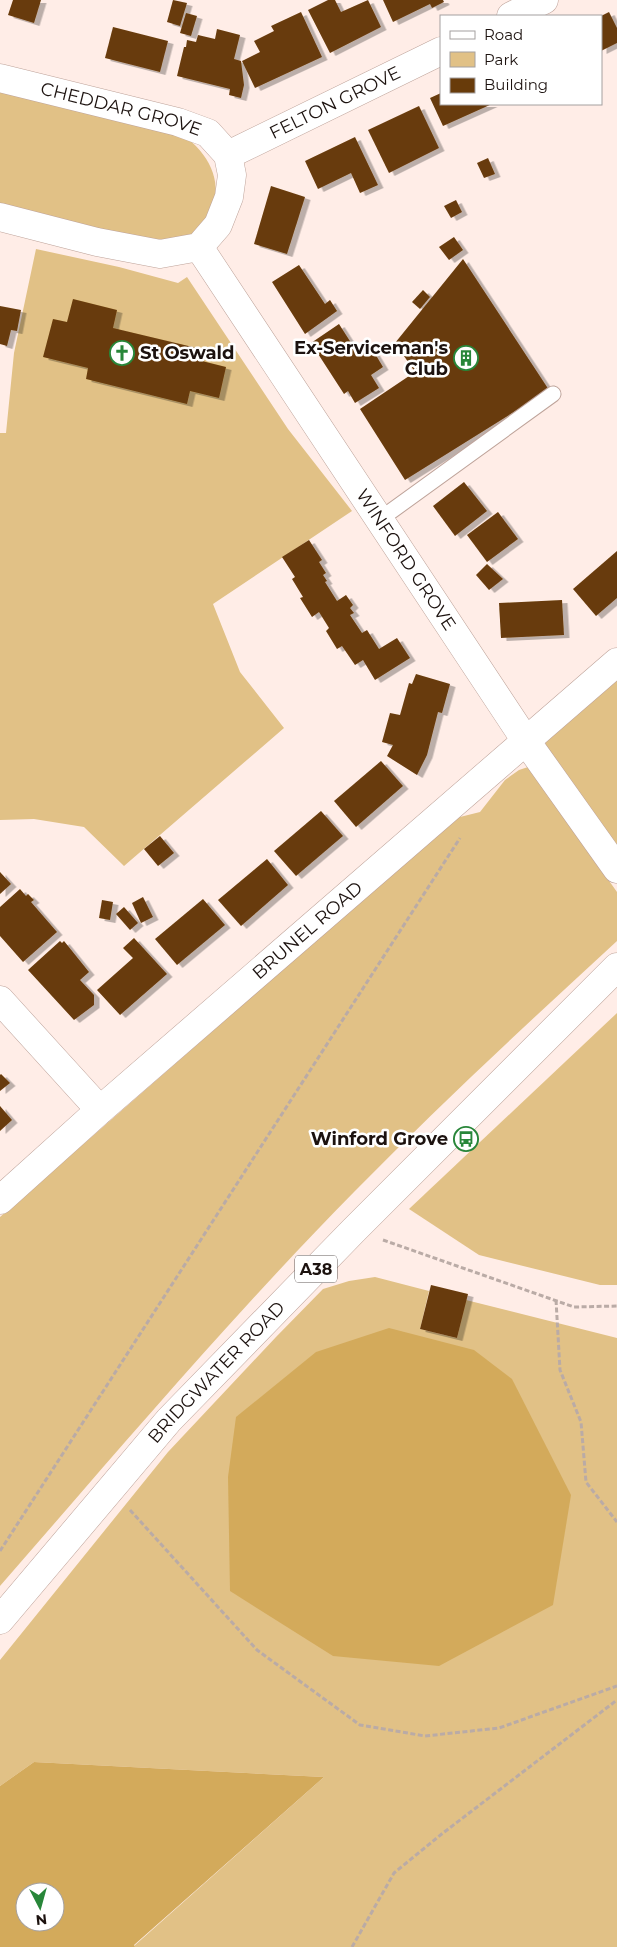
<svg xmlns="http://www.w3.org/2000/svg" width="617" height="1947" viewBox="0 0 617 1947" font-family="Montserrat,sans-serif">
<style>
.green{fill:#e1c186}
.forest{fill:#d3aa5b;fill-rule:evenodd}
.building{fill:#683b0a;filter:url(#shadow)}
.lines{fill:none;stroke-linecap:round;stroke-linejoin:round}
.service-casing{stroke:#bea39a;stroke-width:17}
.minor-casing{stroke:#bea39a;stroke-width:29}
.trunk-casing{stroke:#bea39a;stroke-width:29}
.path{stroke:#baaba6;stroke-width:3;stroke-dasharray:5 2.5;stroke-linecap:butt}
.service{stroke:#fff;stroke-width:15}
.minor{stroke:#fff;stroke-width:28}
.trunk{stroke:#fff;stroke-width:28}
.labels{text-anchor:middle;stroke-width:5;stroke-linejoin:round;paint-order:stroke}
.shield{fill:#fff;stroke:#605957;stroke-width:1}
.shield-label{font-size:16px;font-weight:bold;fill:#1c120f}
.street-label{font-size:18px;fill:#1c120f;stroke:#fff}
.poi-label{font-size:18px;font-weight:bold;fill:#1c120f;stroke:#fff;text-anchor:end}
</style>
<defs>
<filter id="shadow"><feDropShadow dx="5.5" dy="3" stdDeviation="0" flood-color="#0004"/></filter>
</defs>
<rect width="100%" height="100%" fill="#ffede7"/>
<g class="green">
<path d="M0 88 188 139C211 157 224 186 210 214 209 218 207 225 204 228 194 238 178 241 165 245L0 208Z"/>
<path d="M36 249 119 267 178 283 187 277 288 429 352 511 213 604 240 672 284 728 124 866 84 827 34 819 0 820V433H6L14 353Z"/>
<path d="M617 676V850L546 747 545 741Z"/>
<path d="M528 767 617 892V941C528 1023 439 1105 354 1192 230 1318 116 1453 0 1586V1217L456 818 480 812 505 780 519 770Z"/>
<path d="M617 1013V1285H600L479 1255 409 1209Z"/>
<path d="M375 1277 429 1291 420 1329 457 1338 466 1300 617 1338V1947H135L134 1946 324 1777 34 1762 0 1786V1660L168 1452 276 1337 323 1289 349 1281Z"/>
</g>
<g class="forest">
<path d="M389 1328 474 1350 512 1379 571 1495 553 1605 439 1666 333 1656 230 1591 228 1477 236 1417 316 1352Z"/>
<path d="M34 1762 324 1777 134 1945 135 1947H0V1786ZM25 1892H55V1922H25Z"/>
</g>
<g class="building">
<path d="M13 0H41L34 23 8 15Z"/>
<path d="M173 0 187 3 180 26 167 22Z"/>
<path d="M328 0H335L341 12 368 0 381 27 330 53 308 10Z"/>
<path d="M383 0H443L444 2 432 8 430 4 393 22Z"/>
<path d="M301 12 322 57 255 88 242 61 260 52 254 41 274 31 271 26Z"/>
<path d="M609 12 617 28V43L601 51V16Z"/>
<path d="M186 13 197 16 191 36 180 33Z"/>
<path d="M113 27 168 41 160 72 105 58Z"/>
<path d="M217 29 240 35 234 59 241 61 244 85 241 98 229 95 230 89 177 76 184 47H186L187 40 196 42 198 35 215 39Z"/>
<path d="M441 93V104H492L443 126 430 98Z"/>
<path d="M419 106 439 148 389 173 368 130Z"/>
<path d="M355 137 378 185 360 193 351 173 318 189 305 161Z"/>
<path d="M488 158 495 174 484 178 477 163Z"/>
<path d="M271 186 305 197 287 254 254 244Z"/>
<path d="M456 200 462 212 451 218 444 206Z"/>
<path d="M454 237 463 250 449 260 439 247Z"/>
<path d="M463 259 549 390 405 480 360 409 415 372 395 343Z"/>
<path d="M299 265 325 304 330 300 337 311 305 334 272 282Z"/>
<path d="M423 290 430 297 420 309 412 302Z"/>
<path d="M73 299 117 310 113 328 201 349 198 360 226 367 219 398 190 391 187 404 86 379 88 368 43 357 53 319 67 322Z"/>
<path d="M0 306 21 310 17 331 11 330 7 346 0 344Z"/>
<path d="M339 324 355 349 368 342 383 367 371 375 379 388 355 403 348 391 344 394 311 343Z"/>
<path d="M464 482 487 511 455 536 433 506Z"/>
<path d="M498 512 518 539 487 562 467 535Z"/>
<path d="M309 540 322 560 319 562 326 573 323 575 327 581 325 582 337 601 346 595 353 605 350 608 354 613 350 615 362 633 367 630 379 649 397 638 410 658 375 680 363 660 355 665 342 646 337 649 326 631 329 628 319 612 312 617 300 598 303 597 292 579 295 577 282 557Z"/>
<path d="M617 551V598L596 616 573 589Z"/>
<path d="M487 564 503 579 489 590 476 575Z"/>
<path d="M562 600 564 635 501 638 499 603Z"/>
<path d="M416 674 450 684 442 713 438 712 427 755 417 775 387 756 393 745 382 742 390 713 400 715 409 683 412 684Z"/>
<path d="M381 761 403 786 356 827 334 801Z"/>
<path d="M321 811 343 836 296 876 274 851Z"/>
<path d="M160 836 174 853 158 866 144 849Z"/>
<path d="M267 859 288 885 241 926 218 900Z"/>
<path d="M0 872 11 884 0 894Z"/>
<path d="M20 889 26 896 28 894 34 900 31 902 57 932 23 962 0 936V907Z"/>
<path d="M143 897 153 917 141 923 132 903Z"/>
<path d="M203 899 225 925 177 965 155 939Z"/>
<path d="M102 900 113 902 110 920 99 918Z"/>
<path d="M124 907 138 923 130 930 116 914Z"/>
<path d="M134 938 167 974 120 1015 97 990 133 958 123 948Z"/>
<path d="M60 941 62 943 64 941 89 972 80 980 94 995V1005L74 1020 28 970Z"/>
<path d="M1 1074 10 1083 0 1091V1075Z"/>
<path d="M0 1106 12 1120 0 1131Z"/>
<path d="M431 1285 468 1294 457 1338 420 1329Z"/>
</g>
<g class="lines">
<defs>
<path id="service" d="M379 520 553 394"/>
<g id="minor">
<path d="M511 16 544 0"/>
<path id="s1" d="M0 78 178 122 208 133 228 155 232 175 229 197 218 225 199 247 160 254 97 242 0 217"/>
<path id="s2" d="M228 155 441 51"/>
<path id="s3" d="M199 247 526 741 617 869"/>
<path d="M0 1000 100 1110"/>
<path id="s4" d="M0 1200 100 1110 617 662"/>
</g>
<g id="trunk">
<path id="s5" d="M0 1620 169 1420 354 1230 617 967"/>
</g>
</defs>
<use href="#service" class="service-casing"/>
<use href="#minor" class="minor-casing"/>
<use href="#trunk" class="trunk-casing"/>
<g class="path">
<path d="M383 1240 574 1307 617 1306"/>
<path d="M556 1300 560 1370 581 1422 586 1482 617 1522"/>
<path d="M130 1510 257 1650 360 1725 425 1736 499 1728 617 1686"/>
<path d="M0 1551 460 838"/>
<path d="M352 1947 394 1873 443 1833 617 1700"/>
</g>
<use href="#service" class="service"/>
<use href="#minor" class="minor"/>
<use href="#trunk" class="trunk"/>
</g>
<defs>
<symbol id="church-ring" viewBox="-11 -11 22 22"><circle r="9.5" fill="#fff" stroke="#288639" stroke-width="1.5"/><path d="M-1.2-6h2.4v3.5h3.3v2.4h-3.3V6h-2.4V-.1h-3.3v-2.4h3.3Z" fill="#288639"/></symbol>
<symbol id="building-ring" viewBox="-11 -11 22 22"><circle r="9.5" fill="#fff" stroke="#288639" stroke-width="1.5"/><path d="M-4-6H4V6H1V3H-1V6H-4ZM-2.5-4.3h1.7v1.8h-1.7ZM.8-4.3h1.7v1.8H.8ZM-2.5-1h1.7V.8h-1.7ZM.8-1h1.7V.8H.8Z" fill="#288639"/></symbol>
<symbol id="bus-ring" viewBox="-11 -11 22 22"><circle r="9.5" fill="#fff" stroke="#288639" stroke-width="1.5"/><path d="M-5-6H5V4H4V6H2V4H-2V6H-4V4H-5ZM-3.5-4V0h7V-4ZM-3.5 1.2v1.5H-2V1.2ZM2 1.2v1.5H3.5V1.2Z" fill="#288639"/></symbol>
</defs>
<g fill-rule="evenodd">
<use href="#church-ring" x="108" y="339" width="28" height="28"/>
<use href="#building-ring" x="452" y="344" width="28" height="28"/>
<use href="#bus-ring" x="452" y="1125" width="28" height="28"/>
</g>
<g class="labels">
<rect class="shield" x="295" y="1255.5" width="42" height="27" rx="4"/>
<g class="shield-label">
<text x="316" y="1275">A38</text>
</g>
<g class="street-label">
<text dy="6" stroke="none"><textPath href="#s2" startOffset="119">FELTON GROVE</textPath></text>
<text dy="6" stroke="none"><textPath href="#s1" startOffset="125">CHEDDAR GROVE</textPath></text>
<text dy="6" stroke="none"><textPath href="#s3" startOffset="375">WINFORD GROVE</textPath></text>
<text dy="6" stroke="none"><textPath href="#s4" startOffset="409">BRUNEL ROAD</textPath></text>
<text dy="6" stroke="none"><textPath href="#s5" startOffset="329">BRIDGWATER ROAD</textPath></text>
</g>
<g class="poi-label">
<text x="448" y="354">Ex-Serviceman's<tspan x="448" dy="21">Club</tspan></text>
<text x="140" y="359" text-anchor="start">St Oswald</text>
<text x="448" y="1145">Winford Grove</text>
</g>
</g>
<rect x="440" y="15" width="162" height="90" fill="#ffffff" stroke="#a4a09f"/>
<rect x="450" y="31" width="25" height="8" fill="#ffffff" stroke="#a4a09f"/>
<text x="484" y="40" font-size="15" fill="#1c120f">Road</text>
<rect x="450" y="52" width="25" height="15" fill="#e1c186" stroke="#a4a09f"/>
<text x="484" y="65" font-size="15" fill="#1c120f">Park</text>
<rect x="450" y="78" width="25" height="15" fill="#683b0a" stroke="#a4a09f"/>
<text x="484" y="90" font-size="15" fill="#1c120f">Building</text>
<g transform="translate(40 1907) rotate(174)"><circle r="24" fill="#ffffff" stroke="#a4a09f"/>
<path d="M0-4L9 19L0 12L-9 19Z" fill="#288639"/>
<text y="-8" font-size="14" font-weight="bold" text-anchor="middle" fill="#1c120f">N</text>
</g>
</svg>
